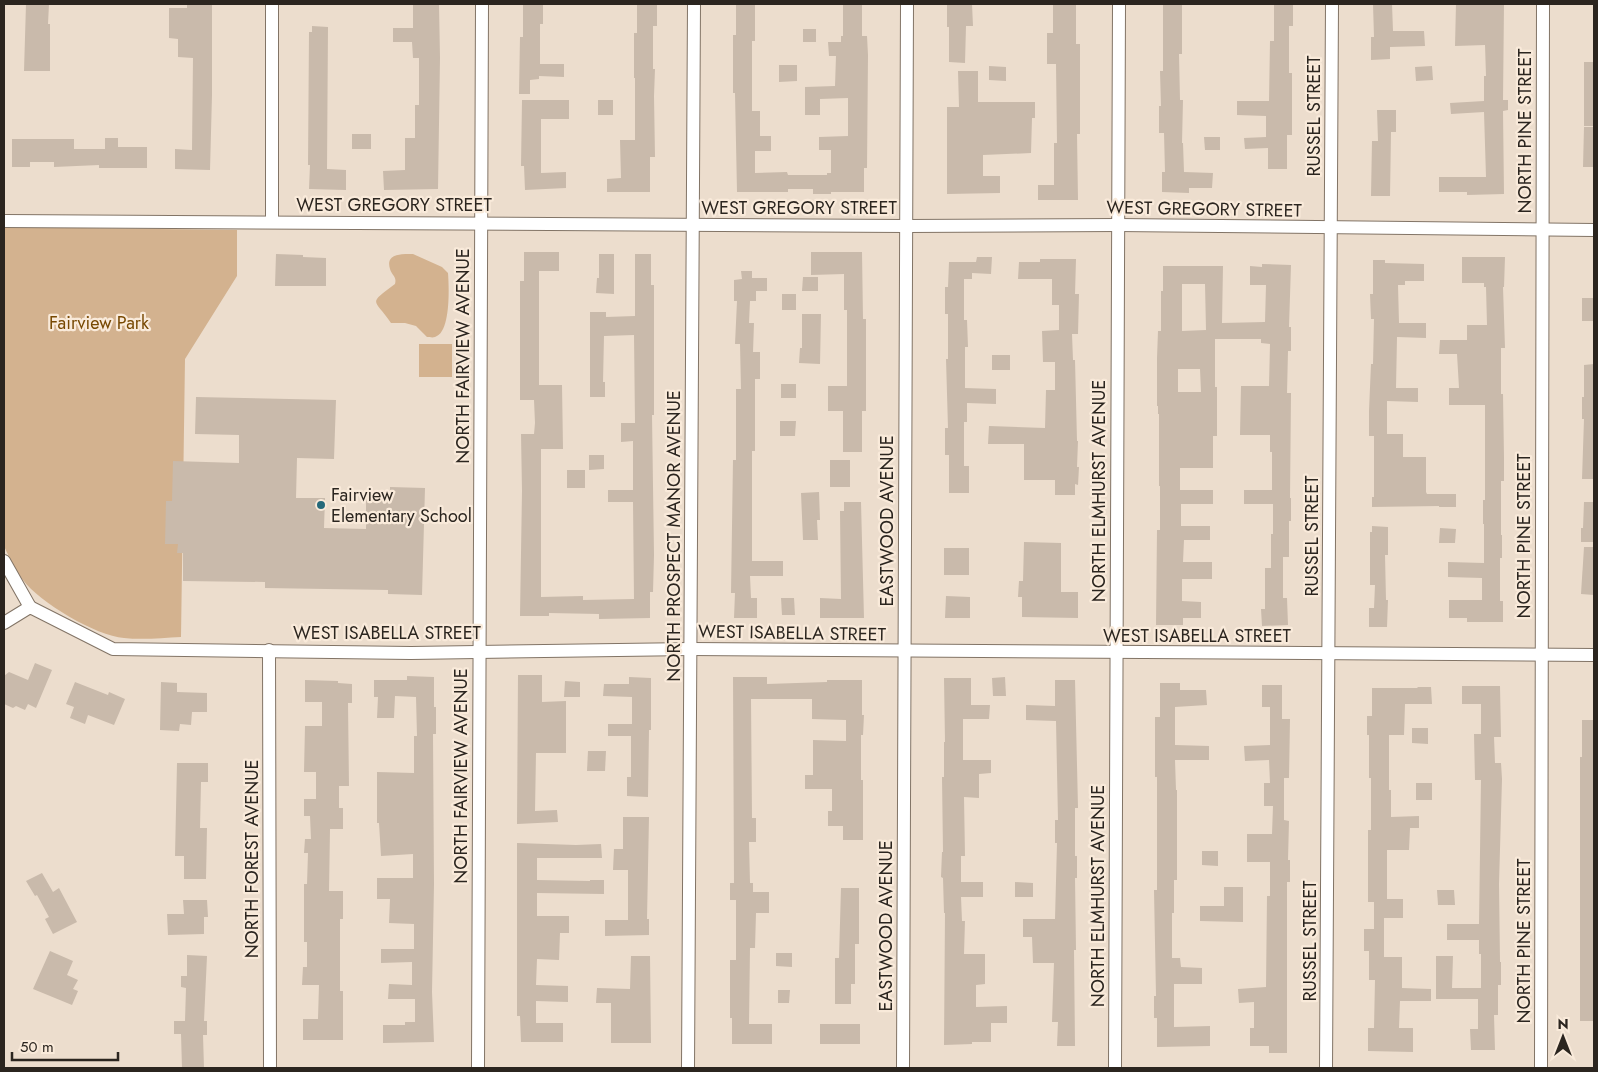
<svg xmlns="http://www.w3.org/2000/svg" width="1598" height="1072" viewBox="0 0 1598 1072" font-family="Jost,sans-serif">
<style>
.green{fill:#d3b28f}
.building{fill:#c9baab;fill-rule:evenodd}
.lines{fill:none;stroke-linecap:round;stroke-linejoin:round}
.street-casing{stroke:#827466;stroke-width:14}
.street{stroke:#fff;stroke-width:12}
.poi-dot{fill:#25697a;stroke:#f9eada;stroke-width:2}
.labels{text-anchor:middle;stroke-width:4.5;stroke-linejoin:round;paint-order:stroke}
.street-label{font-size:18px;fill:#2b251f;stroke:#f9eada}
.park-label{font-size:18px;fill:#784903;stroke:#f9eada}
.poi-label{font-size:18px;fill:#2b251f;stroke:#f9eada;text-anchor:start}
</style>
<rect width="100%" height="100%" fill="#ecddcd"/>
<g class="green">
<path d="M4 227 237 230V276L185 359 181 637C162 638 142 640 124 638 96 636 39 602 23 580 15 570 9 557 4 546Z"/>
<path d="M413 254 442 267 448 273C449 286 451 333 435 337 432 338 430 337 427 337L416 326 405 323H391C374 298 367 305 395 284 397 276 392 276 390 269 385 253 403 254 413 254Z"/>
<rect x="419" y="344" width="33" height="33"/>
</g>
<g class="building">
<path d="M26 4H49L48 24H50V71H24Z"/>
<path d="M187 4H212V95L210 170 175 169V149L192 150 193 58 178 57V39L169 38V8H187Z"/>
<path d="M413 4H439L440 58 438 189 384 190 383 171 405 170V138H415V105H419V58H413L412 42H393V28H413Z"/>
<path d="M523 4H543V24H540V64H564V77L539 76V79L530 80V94H519L520 37H523Z"/>
<path d="M637 4H657V26H653V69H655L654 96 655 157H650V192H607V179L621 178 620 140H635V78H634V33H637Z"/>
<path d="M736 4H755V41H752V111H760V136H771V151H755V173L787 172 788 175H827V173H831V150H819V137L848 136V98L820 99V115H805V87L835 86 836 56H829L828 42H841V36H843V4H862V36H867L868 55 867 168H864V192H831V194H813V189H788V192H737L735 93H733V35H736Z"/>
<path d="M947 4H972L973 26H966L965 63 949 62V27H947Z"/>
<path d="M1053 4H1076V44H1080V134H1077L1078 200H1038V185H1054V143H1057L1056 64H1047V33H1053Z"/>
<path d="M1163 4H1182V54H1179L1180 100H1183L1182 143H1183L1184 172 1213 173 1212 188H1189V193L1162 192V172H1165L1164 133H1159V106H1161L1160 71H1163Z"/>
<path d="M1274 4H1293V26H1289V73H1292V135H1287V169H1268V148L1245 149 1244 138 1266 137V116L1237 115V101H1269L1270 41H1274Z"/>
<path d="M1373 4H1392L1393 31H1424L1425 46 1390 47V59L1371 60V37H1374Z"/>
<path d="M1456 4H1504L1503 100H1508V110L1503 111 1504 194 1467 195V192H1439V177H1486L1484 112 1451 114 1450 103 1484 101V76H1486L1485 45 1455 46Z"/>
<path d="M312 26 328 27 327 169 346 170V190L309 189 310 165H308L309 32H312Z"/>
<rect x="803" y="29" width="13" height="13"/>
<rect x="1584" y="62" width="10" height="64"/>
<path d="M779 65H797V81L779 82Z"/>
<path d="M989 66 1006 67V81L989 80Z"/>
<path d="M1432 66 1433 80 1416 81 1415 67Z"/>
<path d="M958 71H978V102H1035V118H1032L1031 153 983 155V176H1000V193L947 194V107H959Z"/>
<path d="M522 100H569V119H541V173L566 172V188L525 190 524 166H521Z"/>
<rect x="598" y="100" width="15" height="15"/>
<path d="M1377 110H1396V132H1391L1390 196H1371L1372 141H1378Z"/>
<path d="M1584 127H1594V167H1583Z"/>
<rect x="352" y="134" width="19" height="15"/>
<path d="M1204 137H1220V150H1205Z"/>
<path d="M105 138H118V147H147V168H99V165L54 167V162H30V167H12V139H74V149H105Z"/>
<path d="M524 252H559V271H539V385H562L563 449H541V597L583 596V600L634 599 633 502H608V490H633V441L621 442V423H635L634 335 604 336 603 382H605V397H590V312H606V317L635 316V254H651V285H654V415H652L654 555 653 592H650V618L599 619V614L549 613V616H520L522 491 521 434H534L535 423 534 400H520V281H524Z"/>
<path d="M811 252H862L863 319H866V411H862V452H843V411H828V386H847V310H844V274L811 275Z"/>
<path d="M276 254 303 255V257L326 258V286H275Z"/>
<path d="M599 254H614V294L596 293 597 278H599Z"/>
<path d="M977 257H992L991 274 972 273V279H964V320H967L968 347H965V388L996 389V404L967 403V422H964V466H969V493H949V455H945V428H948L946 359H948V314H945V287H948L949 262H976Z"/>
<path d="M1462 257H1505L1504 287H1503L1505 348H1501V394H1503L1504 458V481H1501V535H1502V558H1500V601H1503V622H1467V618H1449V600H1482V578L1448 577V562L1484 563V524H1483V500H1485V405H1449V388H1459L1457 354H1439L1440 340H1467V325H1487L1486 287H1484V283H1462Z"/>
<path d="M1040 259H1076L1075 294H1079L1078 334H1072L1073 360H1075L1077 441H1078L1077 467H1079L1078 485 1075 484V495H1055V480H1024V444H988L989 426 1045 428 1046 390H1055V362H1043L1042 331 1059 330V305H1052V279H1018L1019 262H1040Z"/>
<path d="M1373 260H1385V263L1424 264V281H1405V285H1398L1399 323H1426V338L1397 337 1396 388H1418V402L1387 401V434H1403V457H1426V492L1427 494H1456V507H1439V506L1372 507V497H1374V436H1369V411L1371 364H1373L1374 319H1371L1370 294H1373Z"/>
<path d="M1262 264 1291 265 1289 327H1291V351H1288L1287 393H1291L1290 498H1291V521H1289V557H1283V598H1287L1288 625 1262 626 1261 609H1265V568H1271V534H1273V504H1244V490H1272V452H1270V435H1240L1241 386H1269L1270 344 1261 343V339H1215V387H1217V436H1213V468H1180V490H1213V504H1181V526H1210V540H1184L1183 562H1212V579H1182V601L1201 602V618H1183V625H1156L1157 530H1160V486H1159V414H1158V406H1157V358L1158 331H1161V291H1163V266H1223L1222 323 1265 322 1266 285H1250V266L1262 267ZM1182 284H1205L1206 330 1182 331ZM1178 369H1200L1201 392H1178Z"/>
<path d="M741 271H752V278H767V291H756V301H750L749 323H754L753 352H760V379H755V451H752V561H783V576H750L751 598H757V618H734L735 593H731L733 460H736V389H741L740 344H735L737 301H734V280L742 279Z"/>
<path d="M803 277H818V291H802Z"/>
<rect x="782" y="294" width="14" height="16"/>
<rect x="1582" y="298" width="12" height="23"/>
<path d="M802 314H821L820 364 799 363 800 348H802Z"/>
<rect x="992" y="355" width="18" height="15"/>
<path d="M1594 364V479H1582L1584 419H1582V397H1584V365Z"/>
<rect x="781" y="384" width="15" height="14"/>
<path d="M196 397 336 400 334 459 297 458 296 498H325L324 528 366 529V495H390V487L425 488 422 595 388 594V590L265 588V582L183 581V553H177L178 544H165L166 501H172L173 461 239 463V435L195 434Z"/>
<path d="M780 421H796L795 436H780Z"/>
<path d="M589 455H604V469L589 470Z"/>
<rect x="830" y="460" width="20" height="27"/>
<rect x="567" y="470" width="18" height="18"/>
<path d="M819 492 820 520H817L818 540H803L801 493Z"/>
<path d="M844 502H861L864 618H820V598L841 599 840 511H844Z"/>
<path d="M1584 502H1594V542H1581V528H1583Z"/>
<path d="M1372 526 1388 527V555H1385L1386 600H1388L1387 627H1369V608H1374L1375 585H1370V532H1372Z"/>
<path d="M1440 528 1456 529 1455 543H1439Z"/>
<path d="M1024 542 1061 543V592H1078V618L1022 617V597H1018L1019 581H1023Z"/>
<path d="M1584 547H1594V595L1581 594Z"/>
<rect x="944" y="548" width="25" height="27"/>
<path d="M946 596 970 597V618H945Z"/>
<path d="M781 598H794L795 615H782Z"/>
<path d="M35 663 52 670 36 708 28 704 25 710 16 706 13 708 4 704V676L9 672 28 680Z"/>
<path d="M518 675H542V702L566 701V753H536L535 811 557 810 558 822 517 824Z"/>
<path d="M407 676 434 677V707H436V734H433L434 884 432 992 434 1042 383 1043V1025H405V1022H415V999H388L389 984 412 985V962L381 963V949H414V924L389 923 390 899H377V878H413V854L381 856 379 823H377V772L414 773V736H417L416 697 395 696 394 718H377L378 697H374V680H407Z"/>
<path d="M629 677 651 678V730H649L648 797 627 796V777H631V736H608V724H632V697L603 696 604 684H629Z"/>
<path d="M733 677H767V684L827 682V680H862V715H864L863 735H861V780H863V840H843V826H828V811H832V789H805V775H813V740L846 741V720L812 719V699H751L752 818H756V842H749L750 883H753V892H769V913H756L755 948H750L749 1024H772V1044H732V1018H730V960H736V900H730V883H734Z"/>
<path d="M1005 677 1006 696H993L992 678Z"/>
<path d="M944 678H971V705H990L989 719H963V760H991V773L979 774V798L964 797 965 856H961V882H983V897H961L962 921H965L964 954H985V984L976 985V1007L1007 1006V1023H991V1042H972V1044L944 1045 945 913H944L943 878 941 877 942 852H943L942 777H944V742H945Z"/>
<path d="M305 680 338 681V683L352 684V703H348L349 786H339V808H343V829H330L329 891H343V919H340V991H343V1040H303V1019H318L319 985H302L303 967H307V942H304V884H307L308 853H304L305 839H311L310 816H304V799H316V772H304L305 726H322V702H305Z"/>
<path d="M1055 680H1075L1078 808H1075V856H1077V878H1075L1076 950H1074L1075 1046H1057L1058 1022H1052L1054 963H1033L1032 937H1023V919H1055L1057 843H1055V820H1058L1056 721 1026 720V705L1055 706Z"/>
<path d="M565 681 580 682V697H564Z"/>
<path d="M75 682 108 695 109 692 125 699 114 725 88 715 85 724 70 718 74 707 66 704Z"/>
<path d="M161 682 177 683V692L207 693V712H192L191 725 180 724 179 731 160 730Z"/>
<path d="M1160 683H1180V690H1206L1207 705 1175 707V745L1209 746V760H1175L1176 790H1177V880H1174V913H1172V958H1180L1181 967 1202 968V984H1174V1027L1210 1026V1046L1157 1047V1018H1154V996H1156L1154 890H1157V777H1155V717H1160Z"/>
<path d="M1262 685H1282V719H1290L1289 778H1284V820L1289 821 1288 860H1290V882H1287V1053H1269V1046H1250V1028H1254V1002L1239 1003 1238 989 1266 987 1267 896H1270V862H1247V834H1272L1273 806H1264V783H1270L1269 760 1245 761 1244 746 1270 745V707H1262Z"/>
<path d="M1462 686H1500L1501 737H1494L1495 763H1501L1502 779 1499 884 1500 962H1501V985H1498V1015H1494L1495 1050H1471L1470 1029H1478V999H1436V956H1453L1452 988H1481V954H1479V940H1447V924H1479L1481 780H1475L1474 734H1481V704H1462Z"/>
<path d="M1417 687H1431L1432 704H1405L1404 735H1389V790H1391V817L1419 816V828H1410L1409 850H1387V899H1403V918H1384V957H1402V988L1431 989V1001H1400L1399 1028H1413V1052L1368 1051V1028H1374L1375 980H1369V951H1364V929H1374V902H1368V830H1371V778H1369V735H1367V716H1372V688H1418Z"/>
<path d="M1582 720H1594V1021H1580V757H1582Z"/>
<path d="M1412 728H1428V744L1412 743Z"/>
<path d="M588 751H606L605 771H587Z"/>
<path d="M177 763H208V782H201L200 828H207L206 879H184V856H175Z"/>
<rect x="1416" y="783" width="16" height="17"/>
<path d="M623 817H649L647 919H649V935L605 936V920H628V870H613L614 849H623Z"/>
<path d="M517 843 576 845 601 844 602 858H537V880L590 881V880H604V894L537 893V916H569V933H560L559 960 537 959 536 985 568 986V1002L536 1001V1023H563V1042H521L520 1016H517Z"/>
<path d="M1202 851H1218V866L1202 865Z"/>
<path d="M42 873 53 892 59 888 77 922 53 934 45 919 49 917 37 895 35 896 26 881Z"/>
<path d="M1015 882 1033 883V897H1015Z"/>
<path d="M1224 887H1243V922L1200 921V906H1224Z"/>
<path d="M841 888H859V944H855V984H851V1004H835V958H839Z"/>
<path d="M1437 890H1454L1455 905H1438Z"/>
<path d="M183 900H207L208 917H204V934L168 935 167 914H184Z"/>
<path d="M50 951 73 961 67 975 78 980 73 989 78 991 72 1005 33 989Z"/>
<path d="M776 953H792V967L776 966Z"/>
<path d="M187 955 207 956 204 1021H207V1035H203L204 1068H182L181 1034H174V1021H185L186 988 181 987V976H187Z"/>
<path d="M631 956H650L651 1043H611V1003H596L597 988 630 989Z"/>
<path d="M778 990H790L789 1003H778Z"/>
<rect x="820" y="1024" width="40" height="20"/>
</g>
<g class="lines">
<defs>
<g id="street">
<path d="M4 221 906 226 1118 225 1594 230"/>
<path d="M272 222V4"/>
<path d="M4 561 30 607"/>
<path d="M4 623 30 607 113 649 411 653 691 649 1594 655"/>
<path d="M269 650 270 1068"/>
<path d="M478 1068 482 4"/>
<path d="M688 1068 694 4"/>
<path d="M903 1068 907 4"/>
<path d="M1115 1068 1119 4"/>
<path d="M1326 1068 1332 4"/>
<path d="M1541 1068 1543 4"/>
</g>
</defs>
<use href="#street" class="street-casing"/>
<use href="#street" class="street"/>
</g>
<circle class="poi-dot" cx="321" cy="505" r="5"/>
<g class="labels">
<g class="street-label">
<text transform="translate(1314 116) rotate(-90)" y="6">RUSSEL STREET</text>
<text transform="translate(1525 131) rotate(-90)" y="6">NORTH PINE STREET</text>
<text x="394" y="211">WEST GREGORY STREET</text>
<text x="799" y="214">WEST GREGORY STREET</text>
<text transform="translate(1204 209) rotate(1)" y="6">WEST GREGORY STREET</text>
<text transform="translate(463 356) rotate(-90)" y="6">NORTH FAIRVIEW AVENUE</text>
<text transform="translate(1099 491) rotate(-90)" y="6">NORTH ELMHURST AVENUE</text>
<text transform="translate(887 521) rotate(-90)" y="6">EASTWOOD AVENUE</text>
<text transform="translate(674 536) rotate(-90)" y="6">NORTH PROSPECT MANOR AVENUE</text>
<text transform="translate(1312 536) rotate(-90)" y="6">RUSSEL STREET</text>
<text transform="translate(1524 536) rotate(-90)" y="6">NORTH PINE STREET</text>
<text x="387" y="639">WEST ISABELLA STREET</text>
<text transform="translate(792 633) rotate(1)" y="6">WEST ISABELLA STREET</text>
<text x="1197" y="642">WEST ISABELLA STREET</text>
<text transform="translate(461 776) rotate(-90)" y="6">NORTH FAIRVIEW AVENUE</text>
<text transform="translate(252 859) rotate(-90)" y="6">NORTH FOREST AVENUE</text>
<text transform="translate(1098 896) rotate(-90)" y="6">NORTH ELMHURST AVENUE</text>
<text transform="translate(886 926) rotate(-90)" y="6">EASTWOOD AVENUE</text>
<text transform="translate(1310 941) rotate(-90)" y="6">RUSSEL STREET</text>
<text transform="translate(1524 941) rotate(-90)" y="6">NORTH PINE STREET</text>
</g>
<g class="park-label">
<text x="99" y="329">Fairview Park</text>
</g>
<g class="poi-label">
<text x="331" y="501">Fairview<tspan x="331" dy="21">Elementary School</tspan></text>
</g>
</g>
<rect width="1598" height="1072" fill="none" stroke="#2b251f" stroke-width="10"/>
<g transform="translate(1563 1037)" stroke="#f9eada" stroke-width="4" paint-order="stroke">
<path d="M0-4L9 19L0 12L-9 19Z" fill="#2b251f"/>
<text y="-8" font-size="14" font-weight="bold" text-anchor="middle" fill="#2b251f">N</text>
</g>
<path d="M12 1052v8h106v-8" fill="none" stroke="#2b251f" stroke-width="2.5"/>
<text x="20" y="1052" font-size="15" fill="#2b251f" stroke="#f9eada" stroke-width="4" paint-order="stroke">50 m</text>
</svg>
